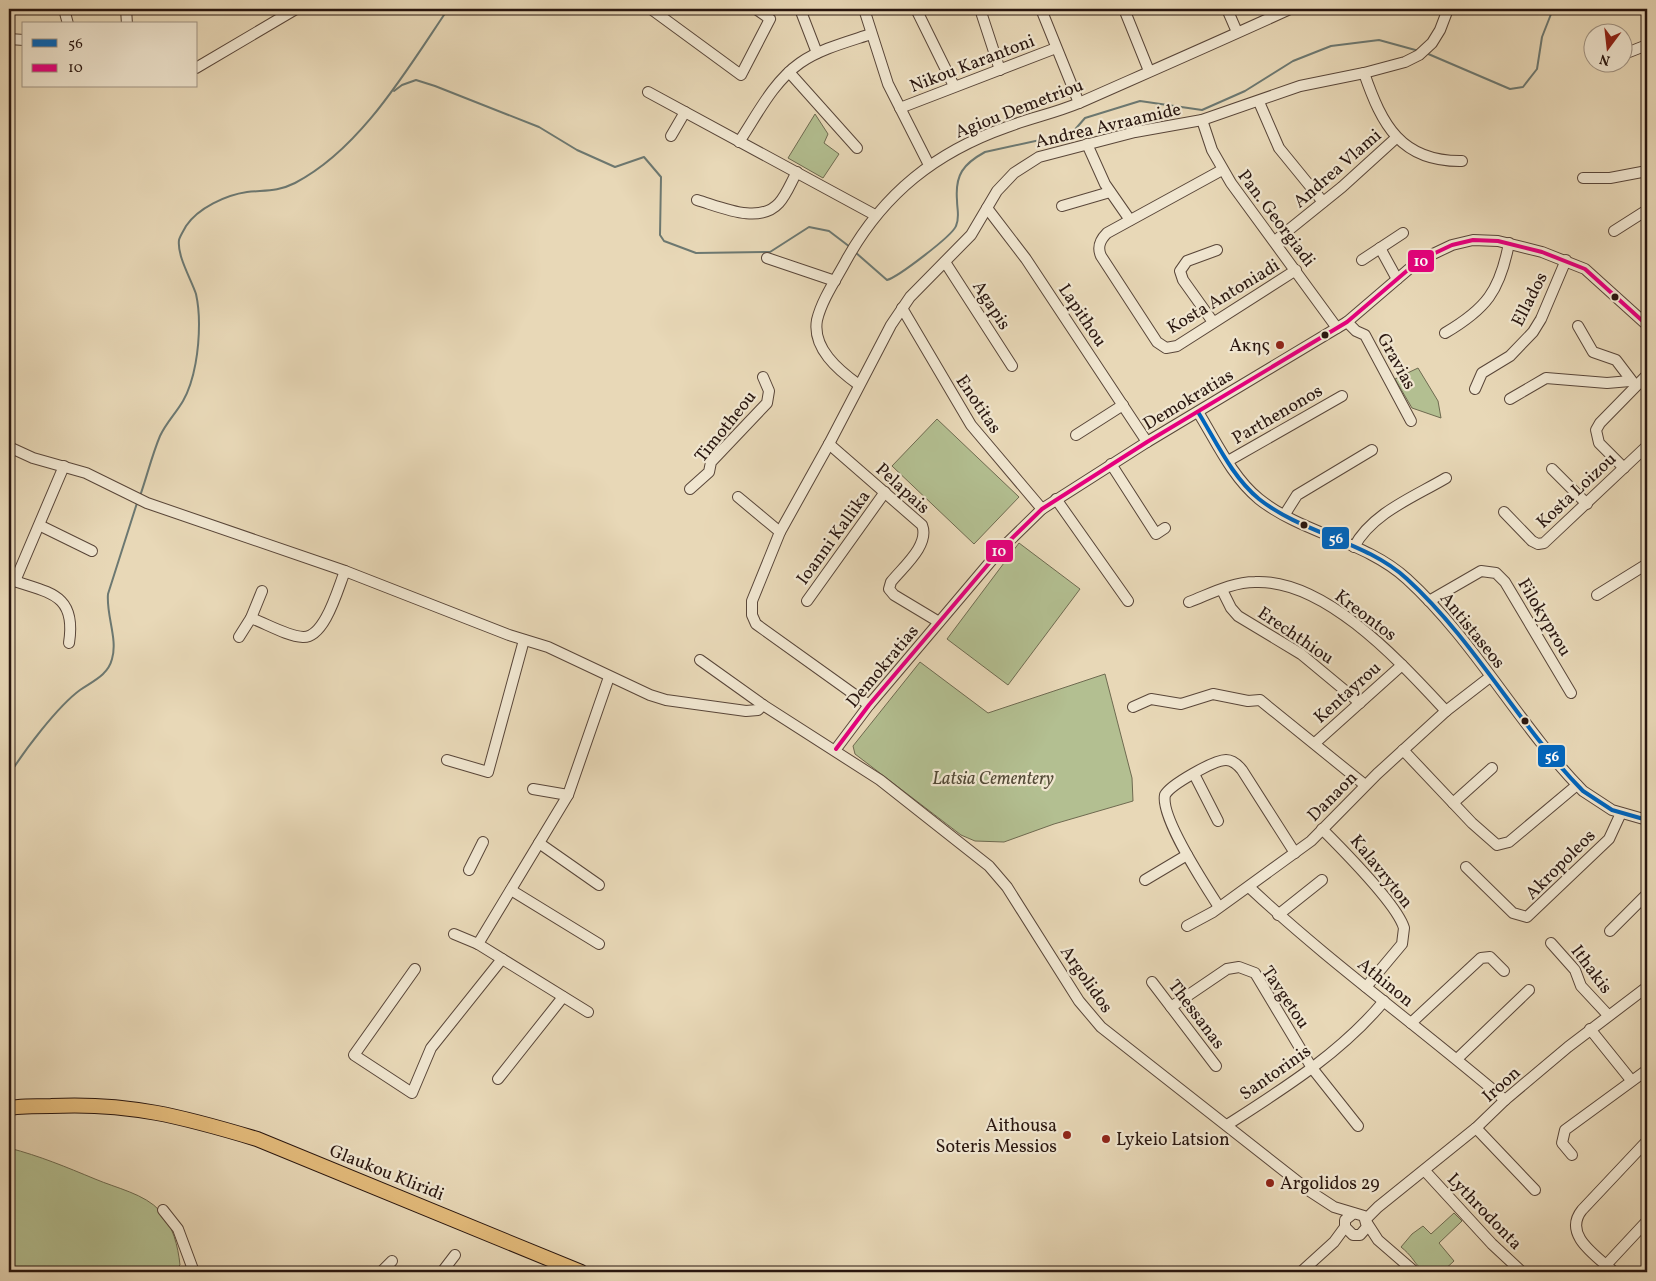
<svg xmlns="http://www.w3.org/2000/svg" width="1656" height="1281" viewBox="0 0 1656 1281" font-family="Vollkorn,serif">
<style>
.green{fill:#b3bf91;stroke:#6e6a50}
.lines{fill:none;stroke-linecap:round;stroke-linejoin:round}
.stream{stroke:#6c7871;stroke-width:2}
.minor-casing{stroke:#594639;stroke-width:12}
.major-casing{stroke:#29160f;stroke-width:16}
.minor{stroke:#f0e6d0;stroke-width:10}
.major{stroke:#e4bc7c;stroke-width:14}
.bus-1-casing{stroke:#f0e6d0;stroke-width:8}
.bus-2-casing{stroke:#f0e6d0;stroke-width:8}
.bus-1{stroke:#0065bd;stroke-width:4}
.bus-2{stroke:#e5007d;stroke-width:4}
.bus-dot{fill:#29160f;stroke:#f0e6d0;stroke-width:2}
.poi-dot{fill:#8f2418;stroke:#f0e6d0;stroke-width:2}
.labels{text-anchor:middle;stroke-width:4.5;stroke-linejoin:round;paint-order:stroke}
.street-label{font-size:18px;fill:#29160f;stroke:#f0e6d0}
.poi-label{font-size:18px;fill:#29160f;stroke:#f0e6d0;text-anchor:end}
.park-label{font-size:18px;font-style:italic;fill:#524936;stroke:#f0e6d0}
.line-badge{stroke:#f0e6d0;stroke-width:2}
.badge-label{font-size:14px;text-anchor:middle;font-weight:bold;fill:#fff}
</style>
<rect width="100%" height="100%" fill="#e8d8b7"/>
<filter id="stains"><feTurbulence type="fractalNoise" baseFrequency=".004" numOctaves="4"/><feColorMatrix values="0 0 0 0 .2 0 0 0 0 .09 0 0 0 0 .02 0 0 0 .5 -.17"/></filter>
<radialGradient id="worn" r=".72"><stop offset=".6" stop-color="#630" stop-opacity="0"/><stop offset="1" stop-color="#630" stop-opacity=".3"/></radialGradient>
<g class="green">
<path d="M815 114 828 134 824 143 839 154 823 178 788 158Z"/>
<path d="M1418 368 1438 401 1441 418 1412 408 1395 379Z"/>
<path d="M937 419 1019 497 974 544 892 466Z"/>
<path d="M1019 543 1080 589 1008 685 947 639Z"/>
<path d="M920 662 988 713 1105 674 1132 778 1133 801 1054 824 1004 842 975 841 961 835 855 754 853 746Z"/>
<path d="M9 1148C40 1156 66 1167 95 1179 116 1188 145 1194 160 1211 173 1226 178 1246 180 1265L176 1269 179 1272H9Z"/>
<path d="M1454 1213 1462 1221 1439 1243 1454 1261 1442 1272C1412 1272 1421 1263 1401 1247L1412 1234 1423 1226 1431 1234Z"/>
</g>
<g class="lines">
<g class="stream">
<path d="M1426 53 1510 89 1523 87 1537 69 1542 37 1553 9"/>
<path d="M394 91 402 85 416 80 435 86 539 127 577 150 615 167 644 157 661 177 660 235 664 241 696 253 770 252 809 227 829 231 850 247"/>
<path d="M855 252 887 280C898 277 952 236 956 226 960 217 957 210 957 200 955 175 963 164 985 152L1072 133 1085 118 1140 101 1202 110 1245 91 1293 61 1331 46 1379 40 1419 51"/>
<path d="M140 496C147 476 152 455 160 436 166 423 176 413 183 401 195 380 199 348 199 324 199 314 198 303 196 294 191 279 177 256 179 240 180 236 184 230 186 226 198 208 226 195 247 192 266 190 277 192 295 183 361 149 408 68 448 9"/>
<path d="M9 775C24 751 57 707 80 690 93 681 108 675 112 659 118 639 106 615 108 594L137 503"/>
</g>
<defs>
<g id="minor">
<path d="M64 9 68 24"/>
<path d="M126 9 127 24"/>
<path d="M651 9 741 75 770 19 756 9"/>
<path d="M800 9 817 53"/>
<path d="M864 9 888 84 929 165"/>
<path d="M916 9 954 86"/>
<path d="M980 9 1000 70"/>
<path d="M1041 9 1079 103"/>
<path d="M1124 9 1149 71"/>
<path d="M1227 9 1237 32"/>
<path d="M9 39 24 40"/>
<path d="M1624 54 1647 45"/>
<path d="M196 68 296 9"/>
<path d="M789 72 857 148"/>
<path d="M1364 73C1382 125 1401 162 1462 161"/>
<path d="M648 92 875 215"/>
<path d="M1259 102 1279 148 1323 202"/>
<path d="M900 108 1056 48"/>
<path d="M1202 120 1212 150 1231 183 1337 328"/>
<path d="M671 136 685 112"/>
<path d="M739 142C757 115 773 82 800 63 820 49 847 42 871 34"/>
<path d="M1087 144 1105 184 1130 220"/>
<path d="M1222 170 1107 233C1100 240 1097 247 1101 256L1157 342 1166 348 1177 346 1296 270"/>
<path d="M1583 178H1610L1647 171"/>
<path d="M697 200C721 207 759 225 779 203 787 194 791 182 797 172"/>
<path d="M1062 206 1110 192"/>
<path d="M987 208 1026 259 1147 442"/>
<path d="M1614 231 1647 210"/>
<path d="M1275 241 1342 187 1396 138"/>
<path d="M1380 248 1397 279"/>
<path d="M767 258 835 281"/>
<path d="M1362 260 1403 233"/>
<path d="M945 262 1012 366"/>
<path d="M902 308 971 425 1042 509"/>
<path d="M1213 322 1183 280 1180 271 1187 261 1217 250"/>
<path d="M1347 322 1356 331 1365 335 1411 421"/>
<path d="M1578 326 1593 352 1616 360 1635 385"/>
<path d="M1445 333C1486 309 1500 291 1509 243"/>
<path d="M859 385C838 370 812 348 817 320 822 299 837 278 847 259 884 193 936 152 1007 127 1031 118 1055 113 1079 103 1149 72 1220 41 1290 9"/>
<path d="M1475 389 1482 373 1510 356 1533 332 1541 319 1566 260"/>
<path d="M1510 399 1546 378 1607 383 1630 381"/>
<path d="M1198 412C1216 441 1232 477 1259 499 1303 534 1366 541 1407 579 1475 641 1519 726 1583 791L1612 810 1647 820"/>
<path d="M1076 435 1123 405"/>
<path d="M829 444 922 525C930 545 903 567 891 582L889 589 894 595 939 622"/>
<path d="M9 447 33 458 86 473 147 503 345 571 509 635 548 647 650 695 666 700 746 711 758 710 763 705"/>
<path d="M1228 461 1342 396"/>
<path d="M1111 464 1156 534 1165 528"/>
<path d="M1624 468 1599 443 1596 430 1600 423 1647 375"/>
<path d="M1552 469 1587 504"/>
<path d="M690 489 709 472 711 462 767 403 769 391 763 377"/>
<path d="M738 497 780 532"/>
<path d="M1056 499 1128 601"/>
<path d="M1504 512 1532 541 1538 544 1544 543 1647 446"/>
<path d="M1285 514 1297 495 1372 450"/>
<path d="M41 526 92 551"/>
<path d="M1354 547C1372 513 1414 497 1446 478"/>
<path d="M9 579C47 593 77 592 69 643"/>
<path d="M15 581 64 466"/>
<path d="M1222 590 1231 608 1238 616 1301 654 1360 703"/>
<path d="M1597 595 1647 564"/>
<path d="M807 601 885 492"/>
<path d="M1429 601 1481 571 1496 573 1505 582 1571 693"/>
<path d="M1189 602C1210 594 1232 582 1255 582 1326 579 1401 663 1446 711"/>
<path d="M251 618C267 624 287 636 303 637 325 638 338 588 345 571"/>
<path d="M239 637 251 618 262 591"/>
<path d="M700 660 763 705 880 780 989 866 1007 887 1079 1001 1101 1027 1311 1192 1334 1207 1364 1216 1367 1227 1360 1235H1353L1345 1227V1220L1354 1213"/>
<path d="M869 705 756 624 752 615V601L780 532 829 444 891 325 910 297 971 235 997 191 1014 173 1039 157 1135 132 1202 120 1300 86 1364 73 1405 62 1419 55 1432 43 1440 30 1448 9"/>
<path d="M1133 707 1151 699 1181 704 1213 694 1248 701 1260 700 1365 785"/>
<path d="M1315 743 1402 665"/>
<path d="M836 749 869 705 1002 548 1042 509 1147 442 1347 322 1409 269 1433 254 1452 245 1473 240 1498 241 1542 252 1585 269 1647 325"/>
<path d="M1403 750 1472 823 1497 845 1509 842 1577 785"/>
<path d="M447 760 488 772 524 640"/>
<path d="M1194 774 1218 821"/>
<path d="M533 789 568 795"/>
<path d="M1453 803 1492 768"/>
<path d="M1322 829C1341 848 1397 904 1404 928L1402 944 1366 987"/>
<path d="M539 843 599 885"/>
<path d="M1466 867 1513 913 1527 917 1609 839 1621 813"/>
<path d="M469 870 483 842"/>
<path d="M1145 880 1187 855"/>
<path d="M1249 887C1330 963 1421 1028 1505 1100"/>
<path d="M511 890 599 944"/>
<path d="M1219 907C1206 887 1160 817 1165 795 1170 785 1214 760 1226 760 1233 760 1238 765 1242 770L1295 853"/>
<path d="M1278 915 1322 880"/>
<path d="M1187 926 1213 912 1311 841 1377 774 1446 711 1490 677"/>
<path d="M1610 931 1647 894"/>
<path d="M454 934 478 944 588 1012"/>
<path d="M1551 943 1575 970 1581 986 1608 1015"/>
<path d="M478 944 568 795 609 677"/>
<path d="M415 969 354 1055 412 1093 431 1048 502 959"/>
<path d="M1152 982 1216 1066"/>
<path d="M1171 1007 1227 969 1239 967 1255 973 1312 1068 1358 1126"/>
<path d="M1411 1023 1481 958 1490 957 1504 971"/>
<path d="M1590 1029 1631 1080"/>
<path d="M1457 1059 1529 990"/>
<path d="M498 1079 563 997"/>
<path d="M1227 1125C1283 1089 1341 1053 1384 1001"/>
<path d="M1476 1128 1535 1190"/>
<path d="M1572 1155 1562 1143 1565 1130 1647 1070"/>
<path d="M1425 1171 1492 1244 1522 1272"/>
<path d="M163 1210 178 1229 194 1272"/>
<path d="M1366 1219 1378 1207 1476 1128 1505 1100 1568 1047 1647 987"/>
<path d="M1367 1223 1378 1240 1415 1272"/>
<path d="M1606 1265 1647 1221"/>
<path d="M381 1272 392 1261"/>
<path d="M442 1272 455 1255"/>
<path d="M1301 1272 1334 1242 1345 1227"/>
<path d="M1614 1272C1597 1256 1562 1235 1582 1210L1647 1141"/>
</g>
<path id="major" d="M9 1108C22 1106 37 1106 51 1106 128 1102 184 1117 257 1139L581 1272"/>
</defs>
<use href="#minor" class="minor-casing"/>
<use href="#major" class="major-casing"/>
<use href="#minor" class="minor"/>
<use href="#major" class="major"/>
<defs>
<path id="bus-1" d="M1198 412C1216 441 1232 477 1259 499 1303 534 1366 541 1407 579 1475 641 1519 726 1583 791L1612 810 1647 820"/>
<path id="bus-2" d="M836 749 869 705 1002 548 1042 509 1147 442 1347 322 1409 269 1433 254 1452 245 1473 240 1498 241 1542 252 1585 269 1647 325"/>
</defs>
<use href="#bus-1" class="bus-1-casing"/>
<use href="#bus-2" class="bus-2-casing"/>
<use href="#bus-1" class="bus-1"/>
<use href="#bus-2" class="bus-2"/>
</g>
<g class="bus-dot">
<circle cx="1615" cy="297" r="4.5"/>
<circle cx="1325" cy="335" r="4.5"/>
<circle cx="1304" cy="525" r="4.5"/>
<circle cx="1525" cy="721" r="4.5"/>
</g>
<g class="poi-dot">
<circle cx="1280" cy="345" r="5"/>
<circle cx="1067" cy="1135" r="5"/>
<circle cx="1106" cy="1139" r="5"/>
<circle cx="1270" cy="1183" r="5"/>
</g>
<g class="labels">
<g class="street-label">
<text transform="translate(972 63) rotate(-21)" y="6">Nikou Karantoni</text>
<text transform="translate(1019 108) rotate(-21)" y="6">Agiou Demetriou</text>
<text transform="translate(1108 125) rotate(-13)" y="6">Andrea Avraamide</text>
<text transform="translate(1337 168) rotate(-41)" y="6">Andrea Vlami</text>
<text transform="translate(1277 218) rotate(53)" y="6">Pan. Georgiadi</text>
<text transform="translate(1223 296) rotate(-31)" y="6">Kosta Antoniadi</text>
<text transform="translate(1529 299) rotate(-63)" y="6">Ellados</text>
<text transform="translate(992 305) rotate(57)" y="6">Agapis</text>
<text transform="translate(1083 315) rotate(56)" y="6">Lapithou</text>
<text transform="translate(1397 361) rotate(61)" y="6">Gravias</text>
<text transform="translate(1188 399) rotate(-31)" y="6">Demokratias</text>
<text transform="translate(979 404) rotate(56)" y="6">Enotitas</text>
<text transform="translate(1277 414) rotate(-30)" y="6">Parthenonos</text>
<text transform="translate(725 426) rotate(-51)" y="6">Timotheou</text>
<text transform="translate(903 488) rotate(42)" y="6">Pelapais</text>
<text transform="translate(1576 490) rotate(-43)" y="6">Kosta Loizou</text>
<text transform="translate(833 537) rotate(-54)" y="6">Ioanni Kallika</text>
<text transform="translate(1366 615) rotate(37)" y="6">Kreontos</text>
<text transform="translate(1545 617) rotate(59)" y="6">Filokyprou</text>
<text transform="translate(1473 630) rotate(51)" y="6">Antistaseos</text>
<text transform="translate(1296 635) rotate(34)" y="6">Erechthiou</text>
<text transform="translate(882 666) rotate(-50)" y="6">Demokratias</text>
<text transform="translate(1347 692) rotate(-42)" y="6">Kentayrou</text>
<text transform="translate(1332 796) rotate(-45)" y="6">Danaon</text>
<text transform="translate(1560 864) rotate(-45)" y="6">Akropoleos</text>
<text transform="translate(1382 871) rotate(51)" y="6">Kalavryton</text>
<text transform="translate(1592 969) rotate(53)" y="6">Ithakis</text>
<text transform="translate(1087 979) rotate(55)" y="6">Argolidos</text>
<text transform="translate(1386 982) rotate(39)" y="6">Athinon</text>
<text transform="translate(1286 997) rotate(56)" y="6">Tavgetou</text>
<text transform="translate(1197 1014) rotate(53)" y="6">Thessanas</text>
<text transform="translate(1275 1072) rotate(-35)" y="6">Santorinis</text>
<text transform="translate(1501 1084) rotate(-42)" y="6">Iroon</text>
<text transform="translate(387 1172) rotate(22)" y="6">Glaukou Kliridi</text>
<text transform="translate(1485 1211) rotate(46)" y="6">Lythrodonta</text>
</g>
<g class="poi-label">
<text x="1270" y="351">Ακης</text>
<text x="1057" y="1131">Aithousa<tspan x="1057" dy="21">Soteris Messios</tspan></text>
<text x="1116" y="1145" text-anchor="start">Lykeio Latsion</text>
<text x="1280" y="1189" text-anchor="start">Argolidos 29</text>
</g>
<g class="park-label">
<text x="993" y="784">Latsia Cementery</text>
</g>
</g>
<g class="line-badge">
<rect x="1407" y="249" width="28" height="24" rx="5" fill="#e5007d"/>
<rect x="1321" y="526" width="29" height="24" rx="5" fill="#0065bd"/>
<rect x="985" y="539" width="29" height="24" rx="5" fill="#e5007d"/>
<rect x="1537" y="744" width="29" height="24" rx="5" fill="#0065bd"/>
</g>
<g class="badge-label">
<text x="1421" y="266">10</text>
<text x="1336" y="543">56</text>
<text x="999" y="556">10</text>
<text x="1552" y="761">56</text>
</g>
<rect width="1656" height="1281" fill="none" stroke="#e8d8b7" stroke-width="30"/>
<rect x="10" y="10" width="1636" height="1261" fill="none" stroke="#29160f" stroke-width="2.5"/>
<rect x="15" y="15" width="1626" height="1251" fill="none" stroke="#29160f"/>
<rect x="22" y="22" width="175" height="65" fill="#f0e6d0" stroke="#a09383"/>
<rect x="32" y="39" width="25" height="8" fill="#0065bd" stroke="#a09383"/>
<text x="68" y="48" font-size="15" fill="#29160f">56</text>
<rect x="32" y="64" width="25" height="8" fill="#e5007d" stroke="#a09383"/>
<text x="68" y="72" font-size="15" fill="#29160f">10</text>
<g transform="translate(1608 48) rotate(195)"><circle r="24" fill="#f0e6d0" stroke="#a09383"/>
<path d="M0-4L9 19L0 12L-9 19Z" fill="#8f2418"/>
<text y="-8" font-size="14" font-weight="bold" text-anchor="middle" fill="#29160f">N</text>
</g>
<rect width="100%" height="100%" filter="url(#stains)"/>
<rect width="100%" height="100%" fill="url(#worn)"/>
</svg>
